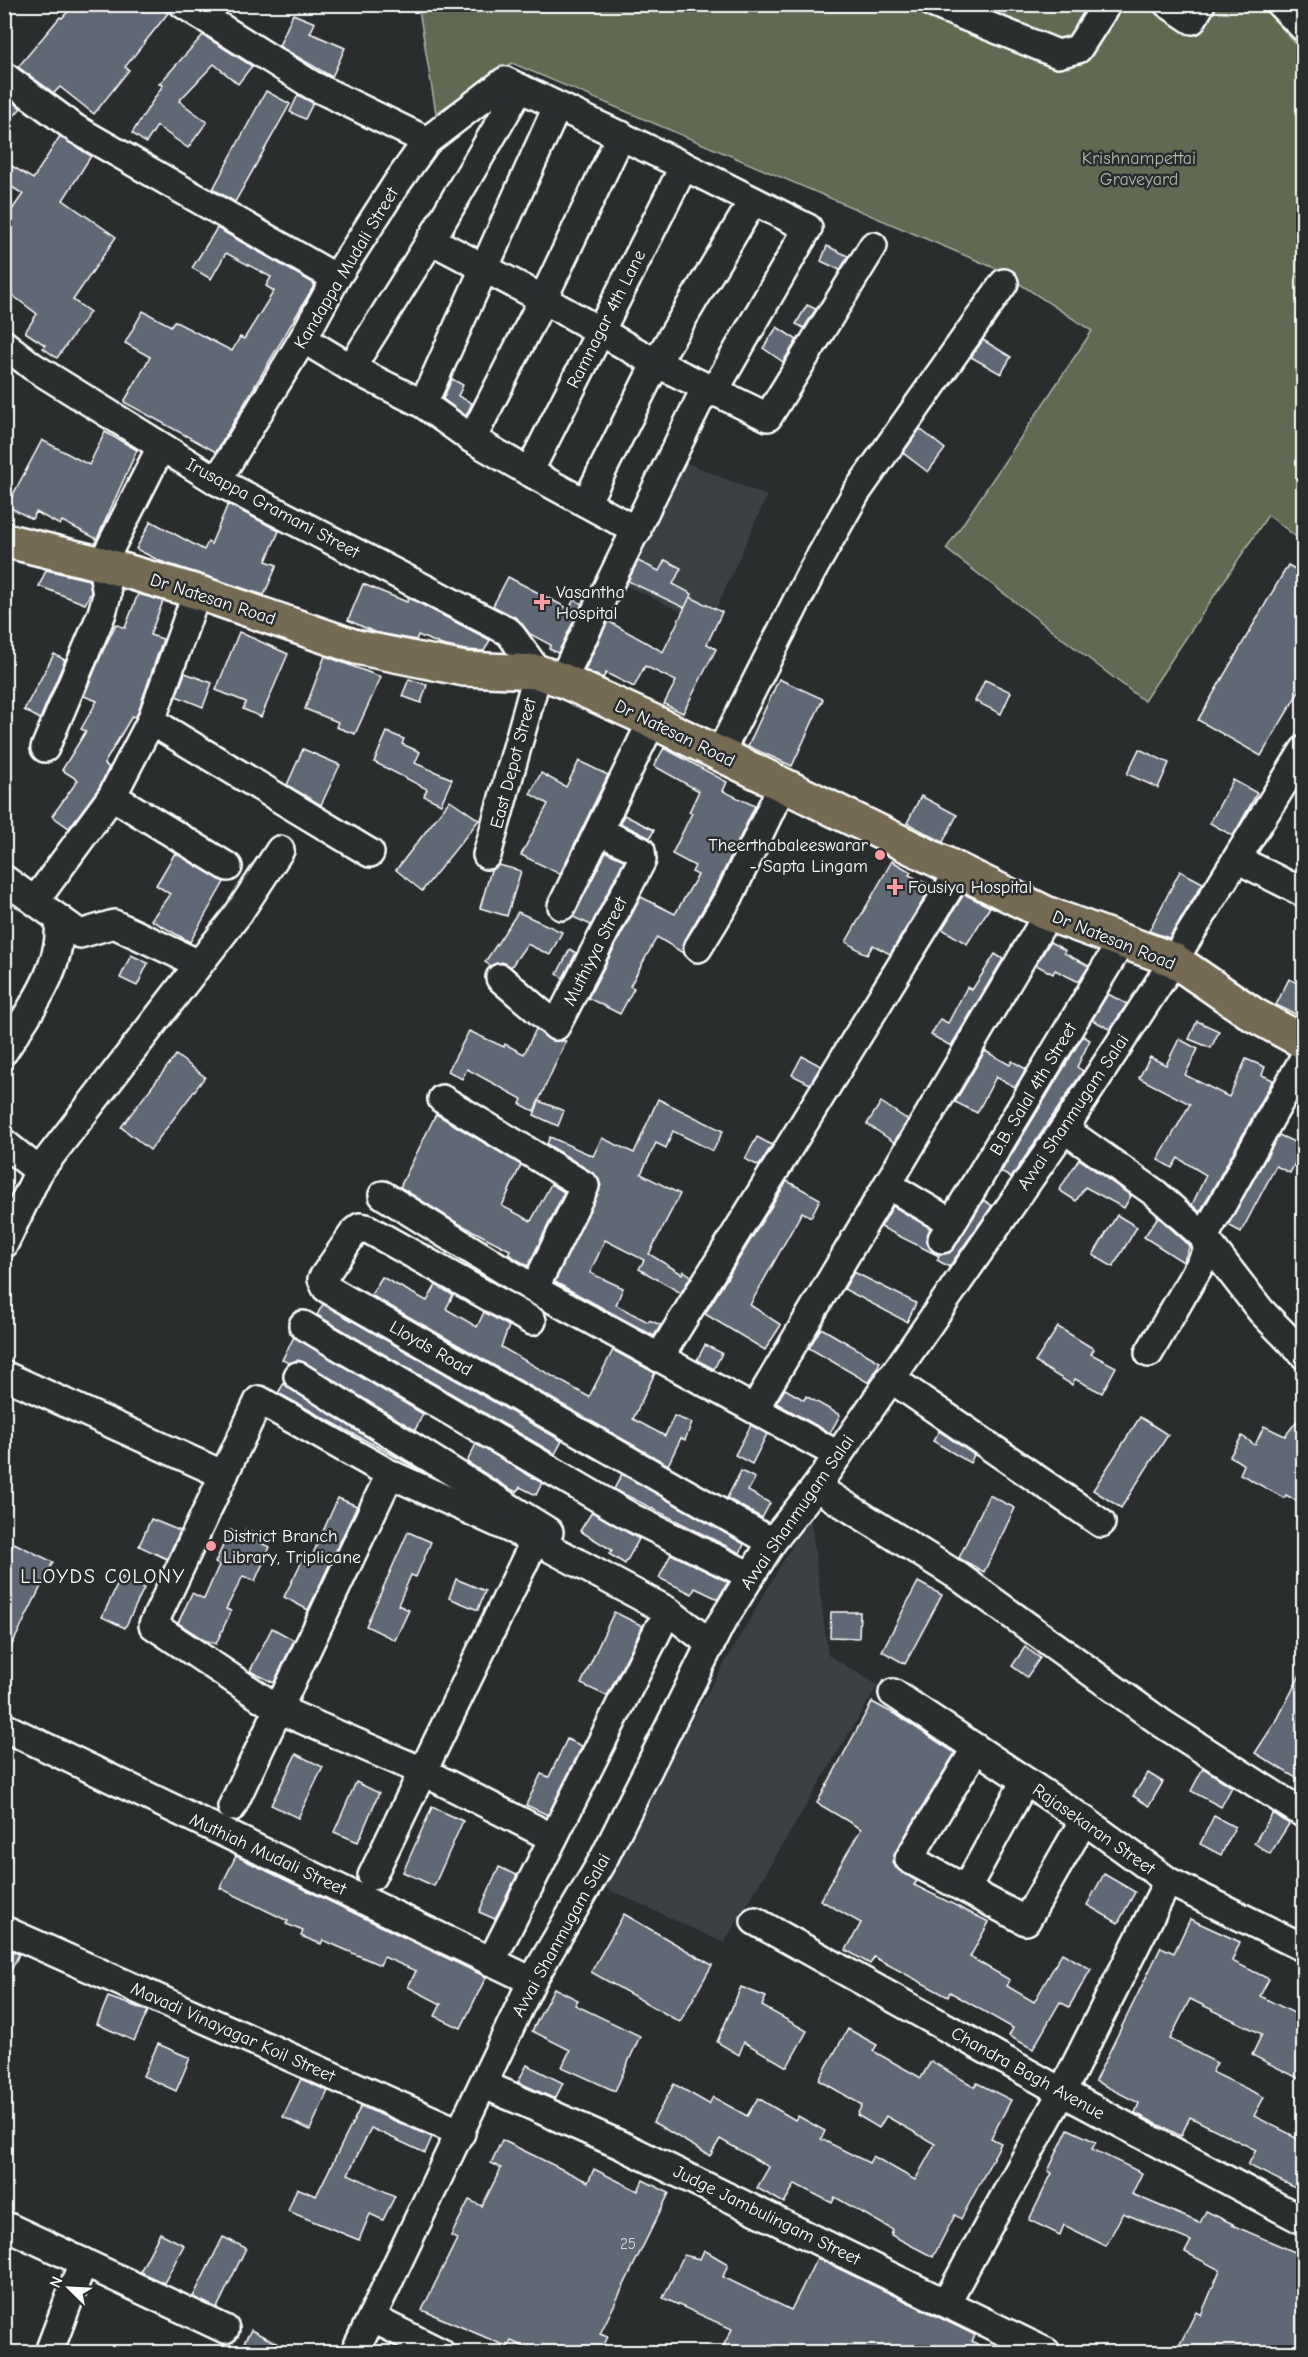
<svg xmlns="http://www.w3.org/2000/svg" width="1308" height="2357" viewBox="0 0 1308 2357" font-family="'Comic Neue',sans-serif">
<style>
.built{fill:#3a3f44}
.green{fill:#606b52;stroke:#b0b5a8;stroke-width:1.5}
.building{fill:#606876;stroke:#fff;stroke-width:1.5}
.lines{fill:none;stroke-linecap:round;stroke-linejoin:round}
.minor-casing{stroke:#fff;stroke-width:32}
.major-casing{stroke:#fff;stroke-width:38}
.minor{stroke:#2a2d2e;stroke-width:27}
.major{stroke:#746b52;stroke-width:33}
.poi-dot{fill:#ff9aa2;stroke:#2a2d2e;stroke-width:2}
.labels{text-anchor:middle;stroke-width:5;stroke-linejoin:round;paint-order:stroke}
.number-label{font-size:15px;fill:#d7d9dd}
.park-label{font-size:18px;fill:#b0b5a8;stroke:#2a2d2e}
.street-label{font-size:18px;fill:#fff;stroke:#2a2d2e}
.poi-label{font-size:18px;fill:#fff;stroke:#2a2d2e;text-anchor:start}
.neighbourhood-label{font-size:20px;letter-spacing:1.5px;fill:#fff;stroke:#2a2d2e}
</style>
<rect width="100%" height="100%" fill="#2a2d2e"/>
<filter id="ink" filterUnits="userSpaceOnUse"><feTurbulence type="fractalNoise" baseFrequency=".0167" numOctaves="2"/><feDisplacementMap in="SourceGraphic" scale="12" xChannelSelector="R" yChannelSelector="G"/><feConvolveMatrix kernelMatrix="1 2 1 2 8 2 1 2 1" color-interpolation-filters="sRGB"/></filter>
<g filter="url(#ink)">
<g class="built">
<path d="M682 461 767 496 709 625 617 581Z"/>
<path d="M810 1515 828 1655 878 1685 724 1943 597 1884Z"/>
</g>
<path class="green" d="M414 5H1261L1303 52V542L1268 515 1144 701 946 549 1092 331 997 269 512 63 436 113 419 10Z"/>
<g class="building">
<path d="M75 4H158L168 13 125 67 129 70 94 114 60 87 54 93 18 67 60 17 62 18Z"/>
<path d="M293 14 315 23 310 33 345 48 332 77 279 46Z"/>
<path d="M203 35 252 66 238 84 214 64 179 101 207 122 188 148 157 126 146 143 132 133 163 85 159 84Z"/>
<path d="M266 91 290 104 235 202 213 189Z"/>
<path d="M298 95 313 103 305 119 290 112Z"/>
<path d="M4 96 21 108 4 127Z"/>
<path d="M60 136 91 156 63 200 116 237 73 300 90 312 57 358 43 348 45 345 25 332 37 314 4 289V221L23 194 4 182V161L33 179Z"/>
<path d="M217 228 315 284 216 452 124 402 150 357 125 343 143 311 171 326 174 321 232 351 240 337 244 339 274 291 266 286 271 277 226 253 211 279 192 268Z"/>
<path d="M827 246 848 256 840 270 821 261Z"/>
<path d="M807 305 816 309 804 328 796 324Z"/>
<path d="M777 327 797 340 783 362 763 348Z"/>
<path d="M983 340 1011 357 1001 374 971 357Z"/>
<path d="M452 379 463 385 458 396 472 403 466 416 443 399Z"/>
<path d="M920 429 945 449 928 472 903 453Z"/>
<path d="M105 432 137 450 97 539 62 521 60 525 36 512 32 519 7 506 42 440 89 465Z"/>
<path d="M228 504 279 531 266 561 277 565 264 595 160 561 136 549 151 521 204 550 208 542 211 544Z"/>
<path d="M665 560 681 568 673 584 692 594 685 608 628 581 638 561 659 571Z"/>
<path d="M1288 565 1304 574V683L1261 756 1198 720Z"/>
<path d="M46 570 89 580 91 592 85 604 39 586Z"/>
<path d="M508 577 569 609 574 599 582 604 558 653 549 649 551 645 530 634 517 618 493 606Z"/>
<path d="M363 584 407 602 409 598 490 640 484 651 466 650 442 645 418 635 416 640 374 632 348 620Z"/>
<path d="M138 594 163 601 150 635 163 639 137 715 135 717 132 716 104 764 109 767 99 788 69 828 52 816 78 780 62 770 86 731 81 729 97 701 84 696 102 653 116 624 125 628Z"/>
<path d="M690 597 722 612 707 644 716 649 683 713 664 704 676 681 645 666 634 687 606 673 603 678 585 670 608 621 663 652Z"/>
<path d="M239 632 288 654 261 717 243 709 246 702 216 690Z"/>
<path d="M54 654 65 660 40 719 24 710Z"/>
<path d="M325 656 381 677 355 734 336 727 338 722 305 709Z"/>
<path d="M185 673 212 683 203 707 176 696Z"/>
<path d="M409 679 427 685 421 703 402 696Z"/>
<path d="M779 679 823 699 792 766 748 746Z"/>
<path d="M985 680 1011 692 1001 714 975 701Z"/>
<path d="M387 732 404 739 402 744 420 752 415 763 452 779 441 804 424 796 427 789 374 762Z"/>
<path d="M664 748 727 782 723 791 755 806 717 885 685 940 683 953 657 937 630 986 634 988 620 1014 588 998 641 897 675 914 698 875 692 872 695 866 672 854 692 813 689 812 699 791 654 766Z"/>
<path d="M303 749 340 765 321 805 287 785Z"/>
<path d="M1139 749 1169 763 1158 788 1127 774Z"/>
<path d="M579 761 608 775 560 874 521 855 548 804 530 794 541 773 566 787Z"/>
<path d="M1233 780 1257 793 1233 836 1210 823Z"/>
<path d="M921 796 957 815 943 842 907 823Z"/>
<path d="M450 800 479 820 422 891 396 870Z"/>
<path d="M624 815 654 830 650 838 620 823Z"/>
<path d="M606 852 624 860 591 925 573 917Z"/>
<path d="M175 853 224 882 190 942 151 920 170 894 156 885Z"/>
<path d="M892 861 911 872 909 875 932 886 890 954 873 945 867 955 846 942Z"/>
<path d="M499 865 521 871 507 916 480 908 491 870Z"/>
<path d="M1180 871 1203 883 1169 938 1149 931Z"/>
<path d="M964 894 990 907 967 944 942 929Z"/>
<path d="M518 912 562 932 550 955 527 944 511 967 502 962 491 966 485 962Z"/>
<path d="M1050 942 1065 950 1064 953 1089 966 1079 982 1055 970 1053 974 1036 965Z"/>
<path d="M570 949 576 953 563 978 557 974Z"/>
<path d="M995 954 1003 959 951 1046 931 1035 940 1019 948 1023 967 987 972 990Z"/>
<path d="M131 955 148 963 137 986 120 978Z"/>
<path d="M1289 979 1304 986V1018L1276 1005Z"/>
<path d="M1108 994 1127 1004 1110 1029 1092 1020Z"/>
<path d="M1197 1021 1219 1031 1211 1048 1189 1039Z"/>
<path d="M536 1029 554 1041H566L534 1111 520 1104 522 1099 467 1069 462 1079 448 1071 469 1031 504 1047 505 1044 524 1054Z"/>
<path d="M1083 1036 1090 1040 1077 1067 1083 1071 1011 1178 1001 1172Z"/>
<path d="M1179 1039 1198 1049 1185 1075 1229 1097 1246 1059 1265 1067 1262 1075 1273 1080 1200 1212 1192 1205 1206 1175 1178 1158 1172 1168 1158 1160 1190 1104 1139 1078 1150 1057 1166 1065Z"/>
<path d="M985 1051 1010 1065 1012 1061 1026 1069 1015 1087 996 1077 977 1113 955 1102Z"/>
<path d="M176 1055 205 1077 150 1150 121 1127Z"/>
<path d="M802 1056 821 1066 810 1084 792 1075Z"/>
<path d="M658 1099 723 1131 713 1151 673 1131 666 1148 656 1143 641 1174 680 1194 649 1254 682 1274 684 1271 691 1276 681 1293 639 1269 644 1260 605 1240 590 1273 623 1288 616 1305 648 1322 649 1320 661 1325 654 1336 555 1282 601 1185 593 1173 547 1144 550 1137 593 1156 602 1138 634 1153Z"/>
<path d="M539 1101 564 1111 558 1126 534 1115Z"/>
<path d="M881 1102 908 1120 894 1142 867 1124Z"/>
<path d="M436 1114 521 1165 502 1206 531 1221 551 1184 564 1192 528 1266 508 1254 510 1250 454 1221 400 1187Z"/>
<path d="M1279 1135 1303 1146 1290 1173 1276 1166 1241 1232 1228 1225Z"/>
<path d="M757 1137 772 1145 759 1166 745 1159Z"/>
<path d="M1079 1159 1131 1196 1124 1208 1085 1187 1076 1201 1059 1190Z"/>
<path d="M787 1181 820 1199 811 1217 802 1212 750 1305 781 1325 765 1350 705 1314Z"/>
<path d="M984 1200 992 1206 949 1267 937 1260 939 1256 881 1227 893 1206 930 1228 926 1239 933 1252 949 1253 955 1247Z"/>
<path d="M1117 1215 1137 1227 1113 1267 1093 1255Z"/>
<path d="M1158 1217 1190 1246 1183 1262 1144 1237Z"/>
<path d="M854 1272 916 1303 907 1322 844 1289Z"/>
<path d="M382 1277 427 1301 436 1285 453 1295 446 1309 477 1327 484 1312 509 1326 501 1347 589 1397 613 1350 655 1373 633 1419 665 1436 674 1416 692 1423 685 1440 681 1438 668 1465 371 1295Z"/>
<path d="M323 1304 562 1441 555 1454 317 1315Z"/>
<path d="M1058 1327 1094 1349 1091 1354 1116 1367 1102 1393 1075 1379 1072 1385 1035 1362Z"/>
<path d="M821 1328 880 1362 869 1383 809 1348Z"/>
<path d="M294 1337 423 1414 415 1430 306 1363 298 1360 289 1363 282 1360Z"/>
<path d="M705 1345 722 1353 714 1369 697 1360Z"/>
<path d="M284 1383 290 1389 420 1470 278 1393Z"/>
<path d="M785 1389 804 1400 806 1396 840 1415 830 1433 776 1403Z"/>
<path d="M1304 1412V1505L1286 1495 1284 1498 1240 1474 1244 1465 1230 1456 1242 1436 1255 1445 1264 1426 1285 1436Z"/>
<path d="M1140 1417 1168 1435 1121 1508 1093 1490Z"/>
<path d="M751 1425 767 1434 752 1464 735 1455Z"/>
<path d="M939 1431 974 1455 970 1463 933 1441Z"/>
<path d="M476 1444 542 1483 536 1495 520 1487 517 1492 508 1488 467 1462Z"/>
<path d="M741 1471 755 1478 748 1491 770 1503 762 1518 727 1498Z"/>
<path d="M622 1474 744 1544 740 1553 614 1489Z"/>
<path d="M989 1495 1015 1508 984 1572 959 1558Z"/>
<path d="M338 1498 357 1506 308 1610 284 1597 304 1557 310 1560Z"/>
<path d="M592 1512 639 1539 625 1564 609 1554 612 1550 580 1531Z"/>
<path d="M151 1519 180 1531 167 1559 139 1546Z"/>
<path d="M246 1529 261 1536 258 1542 270 1547 255 1581 243 1576 226 1609 231 1611 216 1644 204 1640 178 1623 192 1593 204 1599 219 1565 215 1563 230 1530 243 1535Z"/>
<path d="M408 1532 431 1542 416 1577 411 1575 398 1605 409 1610 395 1640 366 1626Z"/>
<path d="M14 1543 53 1562 4 1661V1562Z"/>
<path d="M671 1554 728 1582 718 1599 695 1588 692 1594 659 1578Z"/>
<path d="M121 1577 144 1588 125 1628 102 1617Z"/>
<path d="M456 1579 485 1591 478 1610 449 1598Z"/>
<path d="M918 1582 942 1595 905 1664 882 1651Z"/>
<path d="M614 1612 643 1626 607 1696 581 1684Z"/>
<path d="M831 1612H860L859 1638 830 1637Z"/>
<path d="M272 1628 294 1640 274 1683 250 1671Z"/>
<path d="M1025 1647 1040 1658 1027 1677 1012 1666Z"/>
<path d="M1304 1667V1783L1255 1753 1278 1718Z"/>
<path d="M872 1702 900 1717 955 1753 896 1851 892 1862 896 1868 917 1881 914 1885 989 1922 970 1957 1010 1980 1007 1986 1034 2002 1062 1953 1091 1969 1069 2007 1060 2002 1033 2049 1009 2036 1013 2028 950 1992 948 1997 874 1957 870 1964 846 1950 861 1923 820 1900 861 1829 817 1803Z"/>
<path d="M567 1739 582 1746 548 1815 526 1805 541 1774 549 1777Z"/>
<path d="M296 1754 323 1767 298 1818 271 1805Z"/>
<path d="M1203 1768 1232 1787 1221 1807 1191 1791Z"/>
<path d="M1148 1773 1163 1782 1149 1806 1133 1796Z"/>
<path d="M356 1782 379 1793 358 1842 334 1832Z"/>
<path d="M432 1807 463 1821 434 1886 403 1872Z"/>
<path d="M1273 1813 1289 1824 1270 1854 1254 1843Z"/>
<path d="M1214 1816 1235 1827 1221 1855 1200 1844Z"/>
<path d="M236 1856 486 1977 461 2028 435 2016 441 2004 408 1987 416 1971 384 1957 380 1965 323 1940 321 1944 301 1936 303 1931 286 1924 288 1921 220 1888Z"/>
<path d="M499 1867 517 1875 495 1919 479 1912Z"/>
<path d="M1104 1874 1135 1892 1118 1923 1087 1905Z"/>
<path d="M624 1914 712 1965 680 2022 591 1972Z"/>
<path d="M1190 1919 1240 1942 1232 1961 1269 1979 1260 1996 1304 2018V2081L1252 2055 1262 2034 1190 1999 1170 2039 1217 2063 1212 2072 1264 2097 1254 2116 1304 2141V2192L1248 2165 1256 2150 1190 2117 1181 2136 1135 2113 1139 2103 1095 2081 1161 1947 1174 1953Z"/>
<path d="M4 1947 19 1954 4 1985Z"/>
<path d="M741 1987 766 1997 762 2006 807 2031 787 2067 744 2042 739 2055 717 2042Z"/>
<path d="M554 1988 578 2000 575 2005 640 2036 615 2091 562 2067 570 2050 532 2031Z"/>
<path d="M108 1997 148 2011 134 2041 97 2024Z"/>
<path d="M848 2029 877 2045 873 2051 921 2078 931 2061 975 2087 977 2083 1011 2100 991 2138 1001 2143 961 2219 955 2215 933 2257 891 2235 893 2230 835 2197 832 2203 795 2184 784 2203 757 2188 769 2167 720 2139 710 2156 653 2122 674 2084 709 2104 713 2097 747 2116 758 2098 795 2120 798 2116 825 2131 821 2139 869 2163 873 2156 915 2180 935 2144 886 2116 879 2128 857 2115 862 2105 819 2080Z"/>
<path d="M158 2044 190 2058 176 2091 143 2076Z"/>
<path d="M527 2065 563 2083 555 2099 518 2082Z"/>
<path d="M301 2079 328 2091 310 2130 283 2117Z"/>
<path d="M361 2106 432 2137 425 2153 371 2128 348 2174 395 2196 383 2220 370 2214 359 2240 288 2211 297 2188 316 2196Z"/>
<path d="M1068 2129 1096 2142 1092 2149 1142 2173 1132 2194 1200 2223 1206 2211 1233 2224 1232 2225 1304 2256V2333L1294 2352H1176L1196 2312 1201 2315 1220 2270 1185 2252 1191 2241 1123 2213 1106 2246 1064 2225 1060 2235 1029 2220 1052 2173 1048 2171Z"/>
<path d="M502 2140 588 2182 594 2169 638 2191 643 2180 669 2193 600 2334 608 2337 600 2352H535L511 2341 508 2347 422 2310 457 2239 451 2236 469 2200 482 2206 501 2168 491 2163Z"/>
<path d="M160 2233 184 2245 164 2283 140 2272Z"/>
<path d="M223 2237 246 2248 217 2308 193 2297Z"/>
<path d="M704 2250 728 2264 723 2277 791 2310 817 2258 975 2335 972 2341 990 2352H720L732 2329 663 2298 684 2255 700 2259Z"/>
<path d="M251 2330 293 2352H239Z"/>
</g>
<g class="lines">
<defs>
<g id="minor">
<path d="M183 4 312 85 427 141"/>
<path d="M934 4 1058 54 1078 49 1107 4"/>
<path d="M1168 4 1192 20 1201 4"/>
<path d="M1280 4 1304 28"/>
<path d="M4 76 76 129 336 278"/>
<path d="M431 240 543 299 656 363 768 417 873 246"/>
<path d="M303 339 351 368 423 404 472 439 529 472 637 531"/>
<path d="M4 344 32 366 217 481 509 632 538 672 487 855"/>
<path d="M351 368 431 240 520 88"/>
<path d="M423 404 557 107"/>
<path d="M472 439 543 299 621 135"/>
<path d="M529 472 684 166"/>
<path d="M217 481 303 339 336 278 397 183 427 141 505 81 684 166 808 228 713 393"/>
<path d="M586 503 656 363 753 201"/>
<path d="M197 592 151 721 112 796 228 867"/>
<path d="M562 680 705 389"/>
<path d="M151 721 370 853"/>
<path d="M45 748 102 613 107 595 102 564 161 447"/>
<path d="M719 755 811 573 856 493 1004 283"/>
<path d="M1237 859 1304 893"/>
<path d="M4 879 80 934 114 924 199 964"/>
<path d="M35 901 112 796"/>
<path d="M562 906 652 721"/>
<path d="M698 948 729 897 782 786"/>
<path d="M500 978 556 1026 642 860 641 851 599 831"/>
<path d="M4 1051C29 1012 64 967 59 919"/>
<path d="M442 1099 585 1186 534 1289"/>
<path d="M1064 1129 1155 1193 1204 1237 1261 1311 1304 1355"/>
<path d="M4 1143 39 1171"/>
<path d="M888 1185 952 1223"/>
<path d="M383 1195 534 1289 838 1455"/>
<path d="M942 1239 1123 939"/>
<path d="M4 1244 39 1171 238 914 280 850"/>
<path d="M532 1321 366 1228 360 1227 355 1231 322 1279 326 1288 772 1542"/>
<path d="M303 1325 631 1517 751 1576"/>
<path d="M1149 1353 1208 1251 1204 1237 1304 1058"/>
<path d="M659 1358 959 872"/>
<path d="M4 1375 224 1475"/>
<path d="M298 1376 549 1532"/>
<path d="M890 1378 1101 1523"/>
<path d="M755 1408 1048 914"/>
<path d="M816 1487 958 1576 1163 1724 1304 1814"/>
<path d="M893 1693 1084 1820 1168 1881 1304 1948"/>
<path d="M4 1727 532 1981"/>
<path d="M976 1748 909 1859 1026 1921 1084 1820"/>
<path d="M232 1807 390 1474"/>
<path d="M553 1838 422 1771 278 1709 153 1625 259 1400 390 1474 535 1540 668 1611 711 1644"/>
<path d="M372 1876 535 1540"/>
<path d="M966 1889 1025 1781"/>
<path d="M755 1921 1062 2092 1304 2221"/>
<path d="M4 1930 461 2133"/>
<path d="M491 1962 659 1628"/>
<path d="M485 2085 623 2146 1046 2352"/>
<path d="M4 2225 225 2329"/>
<path d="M946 2303 1062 2092 1168 1881"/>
<path d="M372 2318 440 2352"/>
<path d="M49 2352 83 2262"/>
<path d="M355 2352 532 1981 604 1858 720 1625 772 1542 816 1487 1064 1129 1174 960 1304 750"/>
</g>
<path id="major" d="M4 540 102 564 197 592 356 647 464 669 538 672 562 680 652 721 1048 914 1174 960 1254 1015 1304 1042"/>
</defs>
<use href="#minor" class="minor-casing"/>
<use href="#major" class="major-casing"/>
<use href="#minor" class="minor"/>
<use href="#major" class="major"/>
</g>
</g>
<g class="poi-dot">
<path d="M539 593h6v6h6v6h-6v6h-6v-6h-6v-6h6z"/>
<circle cx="880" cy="855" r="6"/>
<path d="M892 878h6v6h6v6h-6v6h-6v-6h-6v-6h6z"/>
<circle cx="211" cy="1546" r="6"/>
</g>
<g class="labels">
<g class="number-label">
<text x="628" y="2249">25</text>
</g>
<g class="park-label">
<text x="1139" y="164">Krishnampettai<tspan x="1139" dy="21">Graveyard</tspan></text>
</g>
<g class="street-label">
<text transform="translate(346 268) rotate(-59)" y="6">Kandappa Mudali Street</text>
<text transform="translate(606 319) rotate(-63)" y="6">Ramnagar 4th Lane</text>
<text transform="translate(273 508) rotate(28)" y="6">Irusappa Gramani Street</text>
<text transform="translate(213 599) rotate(18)" y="6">Dr Natesan Road</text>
<text transform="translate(675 733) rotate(26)" y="6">Dr Natesan Road</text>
<text transform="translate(513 763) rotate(-75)" y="6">East Depot Street</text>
<text transform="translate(1114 940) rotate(22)" y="6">Dr Natesan Road</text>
<text transform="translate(595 951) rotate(-63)" y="6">Muthiyya Street</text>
<text transform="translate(1033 1089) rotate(-59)" y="6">B.B. Salal 4th Street</text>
<text transform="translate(1073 1112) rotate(-56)" y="6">Avvai Shanmugam Salai</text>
<text transform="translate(431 1348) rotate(30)" y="6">Lloyds Road</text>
<text transform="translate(797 1512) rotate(-55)" y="6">Avvai Shanmugam Salai</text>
<text transform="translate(1094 1829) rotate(35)" y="6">Rajasekaran Street</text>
<text transform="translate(268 1854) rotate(25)" y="6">Muthiah Mudali Street</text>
<text transform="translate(561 1935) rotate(-61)" y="6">Avvai Shanmugam Salai</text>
<text transform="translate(233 2032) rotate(24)" y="6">Mavadi Vinayagar Koil Street</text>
<text transform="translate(1028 2073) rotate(29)" y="6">Chandra Bagh Avenue</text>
<text transform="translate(767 2215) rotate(26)" y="6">Judge Jambulingam Street</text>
</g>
<g class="poi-label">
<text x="556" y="598">Vasantha<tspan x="556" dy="21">Hospital</tspan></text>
<text x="868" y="851" text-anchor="end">Theerthabaleeswarar<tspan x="868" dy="21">- Sapta Lingam</tspan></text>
<text x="908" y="893">Fousiya Hospital</text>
<text x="223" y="1542">District Branch<tspan x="223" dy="21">Library, Triplicane</tspan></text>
</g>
<g class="neighbourhood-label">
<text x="103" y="1583">LLOYDS COLONY</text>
</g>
</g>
<rect width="1308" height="2357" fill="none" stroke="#2a2d2e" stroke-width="24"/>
<rect x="12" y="12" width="1284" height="2333" fill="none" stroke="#fff" stroke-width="2" filter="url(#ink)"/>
<g transform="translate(69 2288) rotate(294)" stroke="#2a2d2e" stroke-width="4.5" paint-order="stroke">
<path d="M0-4.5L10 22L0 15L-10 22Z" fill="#ffffff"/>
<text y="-9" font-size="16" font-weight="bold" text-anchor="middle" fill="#ffffff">N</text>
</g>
</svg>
